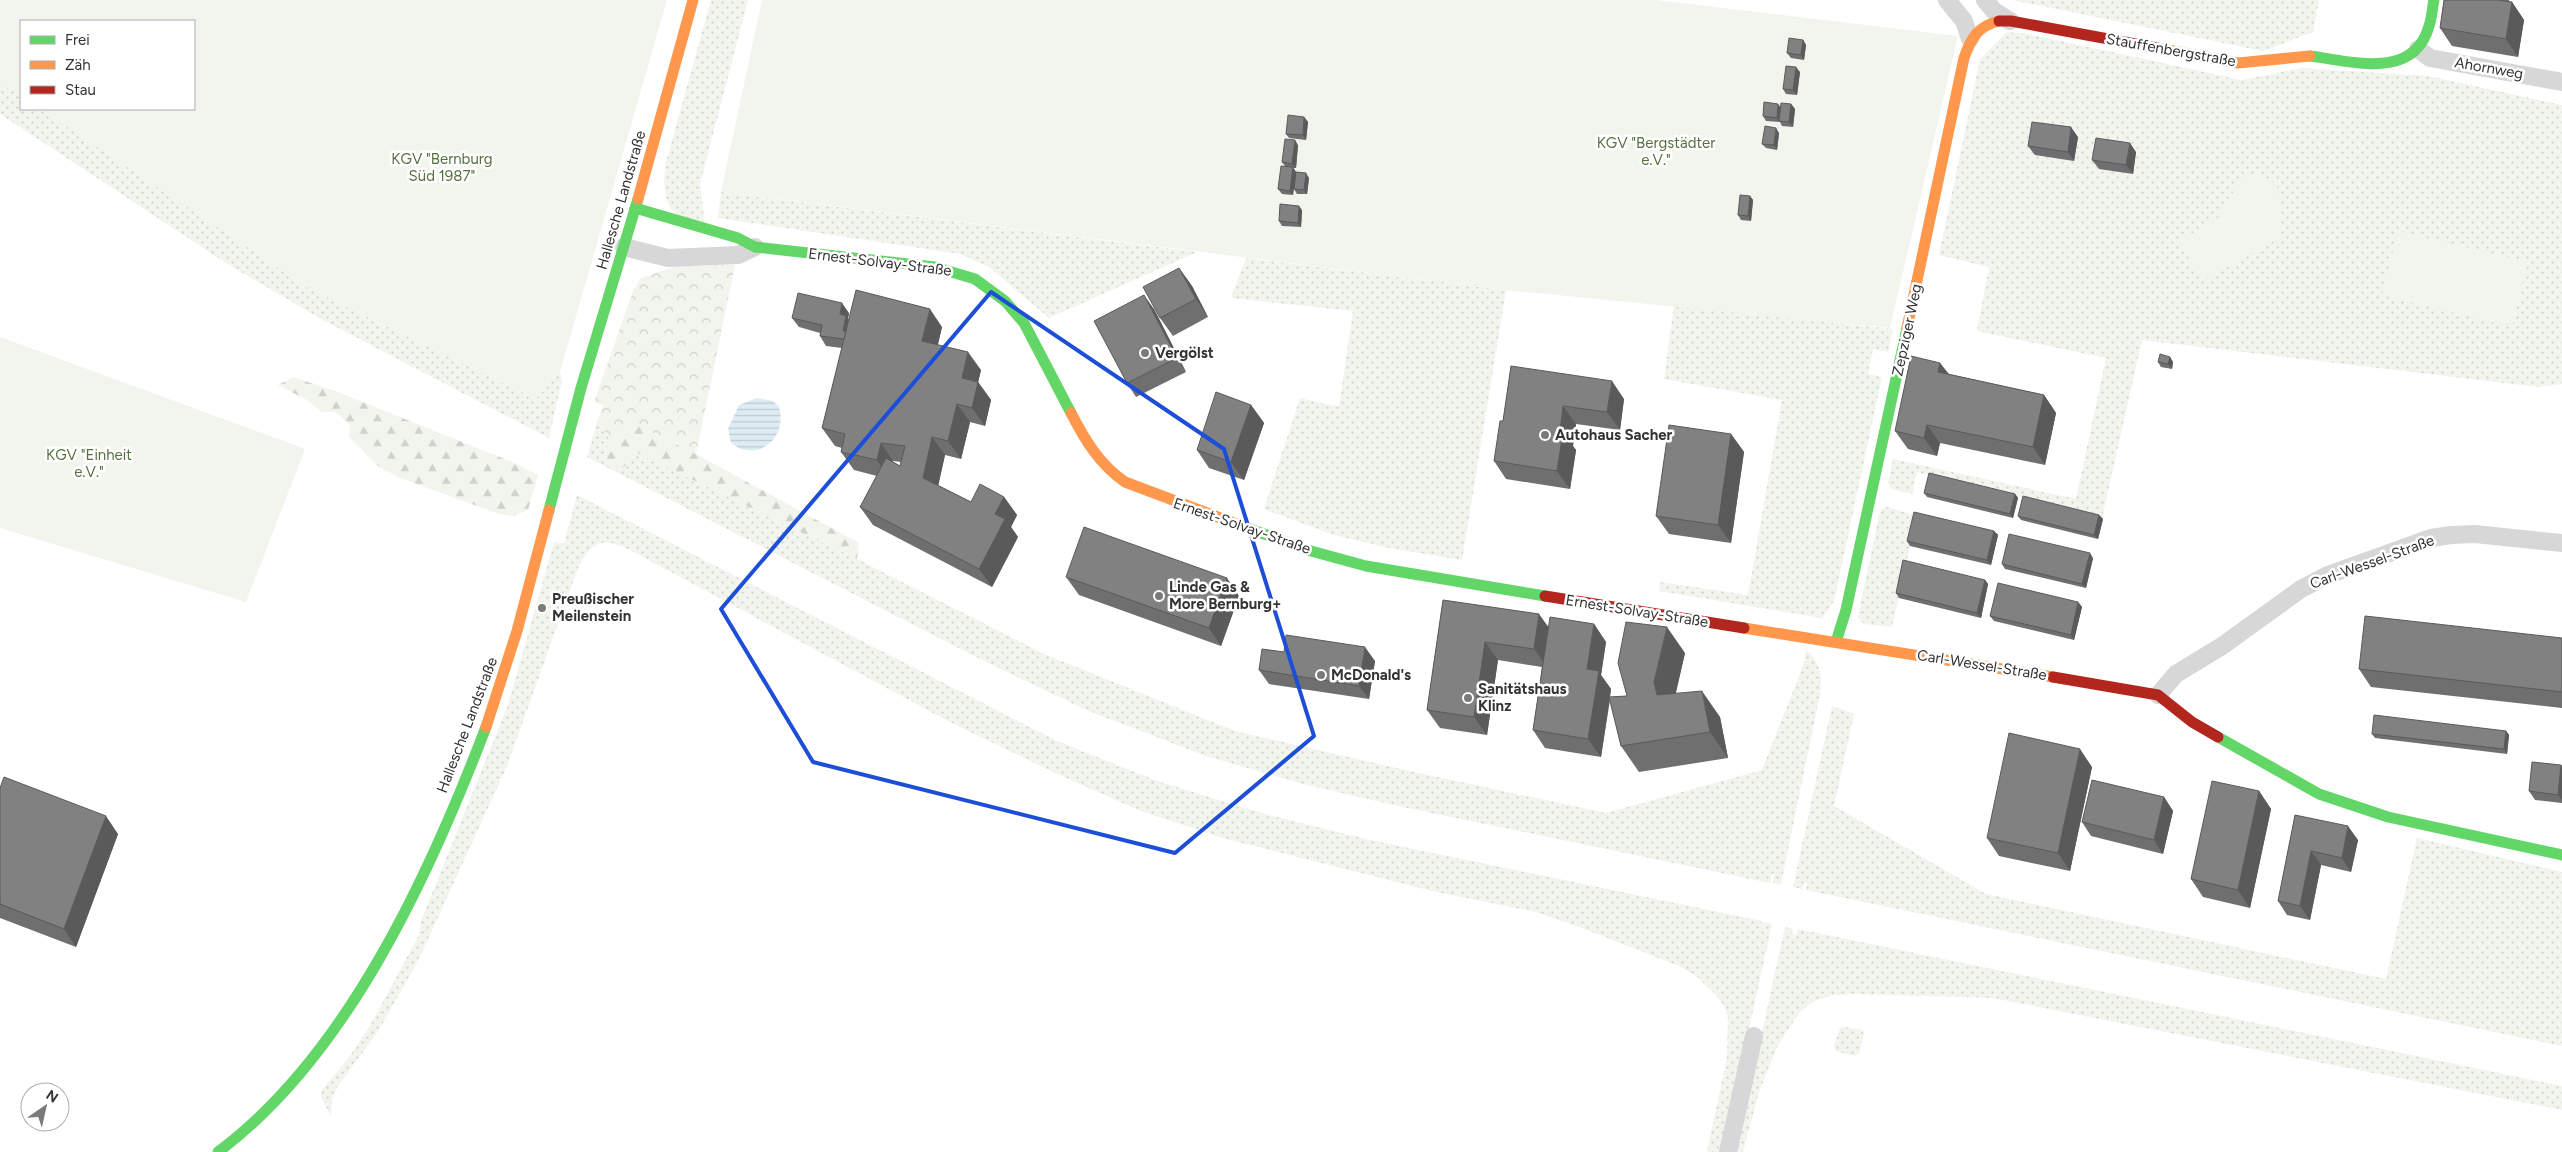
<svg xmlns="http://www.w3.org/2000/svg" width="2562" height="1152" viewBox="0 0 2562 1152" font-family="Figtree,sans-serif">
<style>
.grass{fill:url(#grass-dots)}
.forest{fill:url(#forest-firs)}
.park{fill:url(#park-crowns)}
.garden{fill:#f1f5ed}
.water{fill:url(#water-rules)}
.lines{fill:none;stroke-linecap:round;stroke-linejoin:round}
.street{stroke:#d7d7d7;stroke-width:18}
.fast{stroke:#63d668;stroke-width:11}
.slow{stroke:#ff974d;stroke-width:11}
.jam{stroke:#b3261e;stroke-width:11}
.wall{fill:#6f6f6f;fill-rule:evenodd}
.shaded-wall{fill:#5a5a5a}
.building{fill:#818181;stroke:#5a5a5a}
.marked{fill:none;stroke:#1d4ed8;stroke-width:4;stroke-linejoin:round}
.poi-dot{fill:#7a7a7a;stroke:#fff;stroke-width:2}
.labels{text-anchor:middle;stroke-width:5;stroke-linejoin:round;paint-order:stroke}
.street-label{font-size:15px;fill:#333;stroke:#fff}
.park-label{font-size:15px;fill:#56703f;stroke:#fff}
.poi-label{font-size:15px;font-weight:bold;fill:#333;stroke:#fff;text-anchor:start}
</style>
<defs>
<pattern id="grass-dots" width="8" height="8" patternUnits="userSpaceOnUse" patternTransform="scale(1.25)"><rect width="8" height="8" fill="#f1f5ed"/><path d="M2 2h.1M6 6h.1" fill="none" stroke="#cfd2cc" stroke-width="1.8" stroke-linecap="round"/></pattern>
<pattern id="forest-firs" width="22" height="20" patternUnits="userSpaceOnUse" patternTransform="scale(1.25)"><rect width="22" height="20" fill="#f1f5ed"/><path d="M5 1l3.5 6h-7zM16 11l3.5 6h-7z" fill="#cfd2cc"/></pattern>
<pattern id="park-crowns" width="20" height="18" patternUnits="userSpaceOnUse" patternTransform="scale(1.25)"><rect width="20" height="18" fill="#f1f5ed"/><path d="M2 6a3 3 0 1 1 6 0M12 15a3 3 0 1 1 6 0" fill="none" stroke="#cfd2cc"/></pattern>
<pattern id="water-rules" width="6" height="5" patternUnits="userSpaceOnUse" patternTransform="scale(1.25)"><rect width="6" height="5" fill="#ddebf3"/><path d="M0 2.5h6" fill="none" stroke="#becad1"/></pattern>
</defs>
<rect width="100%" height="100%" fill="#fff"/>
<g class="grass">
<path d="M711 0H748L700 184 705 226C697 223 687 221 679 216 662 205 663 179 666 162Z"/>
<path d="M2012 0H2319L2313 32 2263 51Z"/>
<path d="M2007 32 2029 34 2241 80 2302 68 2428 76 2562 105V384L2538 387 2142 340 2102 518 1917 472 1912 494 1891 489 1888 483 1893 459 2076 499 2106 358 1977 331 1989 267 1939 255 1980 59Z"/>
<path d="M0 83 21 96V109H41L310 289 536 399 560 372 562 381 549 438 323 320 226 263 0 114Z"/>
<path d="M721 192 1197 252 1049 318 989 267 960 254 718 218Z"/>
<path d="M1246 258 1506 290 1462 560 1389 548 1334 535 1264 509 1300 398 1339 407 1353 311 1231 298Z"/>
<path d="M1674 305 1893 329 1888 352 1873 349 1868 374 1882 377 1834 601 1822 618 1659 591 1660 582 1748 595 1782 400 1664 379Z"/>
<path d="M598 419 610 440 602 460 621 470 637 453 857 559 1044 654 1235 731 1405 770 1606 813 1762 770 1803 666 1806 650C1819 661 1822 672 1821 689L1781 884 1773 883 1774 875 1772 874 1770 883 1398 806 1303 784 1206 756 1086 710 978 658 587 457Z"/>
<path d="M577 495 1057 741 1157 781 1265 814 1370 840 1762 921 1763 927 1764 922 1772 924 1722 1152H1707L1727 1057 1728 1018 1724 1006 1717 996 1695 975 1679 966 1582 928 1536 912 1432 891 1226 839 1141 811 1055 773 948 721 643 557C614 542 598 531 579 565L507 766 418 961 377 1033 338 1086 332 1098 331 1116 321 1097 322 1090 350 1056 370 1026 419 935 421 921 508 705 554 542 564 544Z"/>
<path d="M1887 507 1917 516 1892 627 1864 624 1858 617 1879 515 1882 509Z"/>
<path d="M1832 706 1854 714 1834 806 1986 894 2386 979 2417 838 2562 872V1046L1806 890 1807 883 1804 882 1802 889 1793 887Z"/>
<path d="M1785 927 1793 929 1792 934 1796 935 1798 929 2562 1086V1110L1993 998 1856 994 1833 995 1814 1001 1800 1012 1778 1045 1759 1092 1743 1152H1733L1743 1120Z"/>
<path d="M1845 1027 1862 1030 1864 1034 1859 1054 1854 1056 1836 1051 1834 1047 1840 1028Z"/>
</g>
<g class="forest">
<path d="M293 377 335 391 512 462 538 475 528 510 513 516 499 514 403 479 379 467 349 437 350 425 336 412H322L307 400 278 385Z"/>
<path d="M639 426 696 454 859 543 857 559 637 453 621 470 601 460 610 440Z"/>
</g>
<path class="park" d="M735 265 696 454 639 426 610 440 598 419 603 405 594 402 633 291 641 278 677 266Z"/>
<g class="garden">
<path d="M0 0H667L560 372 536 399 310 289 40 109H194V21H21V97L0 83Z"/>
<path d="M762 0H1656L1958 36 1890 328 1506 290 721 192Z"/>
<path d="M2255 174 2272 181 2278 189 2282 237 2202 281 2179 241 2217 219 2241 179Z"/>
<path d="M2398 231 2528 262 2512 327 2382 295Z"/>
<path d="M0 337 305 449 246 602 0 528Z"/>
</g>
<path class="water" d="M757 398 773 401 779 407C788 437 758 464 731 443L728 429 739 405Z"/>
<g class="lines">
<g class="street">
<path d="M1947 0 1964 21 1970 39"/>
<path d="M1985 0 1994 11 2010 21"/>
<path d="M2418 49 2430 58 2562 82"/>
<path d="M624 247 668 258 738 255 755 247"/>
<path d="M2158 695 2176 674 2222 646 2301 589 2328 575 2431 538 2451 535 2475 534 2562 543"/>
<path d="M1728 1152 1754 1036"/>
</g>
<g class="fast">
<path d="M2310 56C2351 61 2414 81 2429 26 2432 18 2432 9 2434 0"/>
<path d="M635 208 738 238 755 247 935 267 975 279 1005 301 1024 323 1071 413"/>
<path d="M549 510 581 388 638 199"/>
<path d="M1239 525 1311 551 1366 566 1545 596"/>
<path d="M1836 642 1846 610 1907 328"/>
<path d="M2218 737 2319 794 2388 817 2562 855"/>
<path d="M218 1152C347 1056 430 874 486 727"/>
</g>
<g class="slow">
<path d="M2157 48 2238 63 2310 56"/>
<path d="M638 199 693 0"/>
<path d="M1907 328 1964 58C1971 38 1978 26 1999 21"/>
<path d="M1071 413C1085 440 1099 464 1125 482L1239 525"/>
<path d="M1744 628 2053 677"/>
<path d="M486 727 517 631 549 510"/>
</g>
<g class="jam">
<path d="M1999 21H2011L2157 48"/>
<path d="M1545 596 1744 628"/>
<path d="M2053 677 2158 695 2192 722 2218 737"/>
</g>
</g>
<g class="wall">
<path d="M2444 0H2509V2H2512L2524 20 2518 57 2452 46 2440 28Z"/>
<path d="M1803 40 1806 45 1804 60 1791 58 1787 53Z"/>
<path d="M1800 72 1797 95 1786 94 1783 89Z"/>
<path d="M1791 104 1795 109 1793 127 1782 126 1780 122 1766 121 1763 116 1780 107Z"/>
<path d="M1304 117 1308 122 1306 140 1289 138 1286 134Z"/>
<path d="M1779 133 1777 150 1766 148 1762 144Z"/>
<path d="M2078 137 2074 161 2035 155 2028 146Z"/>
<path d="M1298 145 1296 168H1293L1296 172 1309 178 1307 194H1297L1294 189 1295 177 1293 195 1282 194 1278 189 1285 166 1282 162Z"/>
<path d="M2136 152 2133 174 2099 169 2092 160Z"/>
<path d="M1750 196 1753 200 1751 221 1741 220 1738 215Z"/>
<path d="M1302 210 1301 227 1282 226 1279 221Z"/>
<path d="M1179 268 1192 286 1208 317 1173 336 1160 318Z"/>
<path d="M1154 309 1186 372 1136 397 1127 383Z"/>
<path d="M849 313 848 318 849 320 942 327 938 345 981 370 978 382 991 400 985 426 970 422 961 459 945 455 938 485 971 502 1004 497 1017 515 1011 527 1018 537 992 587 873 525 860 507 877 476 854 470 841 452 842 448 835 446 822 428 842 348 826 346 820 336V333L799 327 792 318ZM893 461 901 462 900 466 893 462Z"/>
<path d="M2170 357 2173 362 2172 369 2161 367 2158 362Z"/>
<path d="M1940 363 1949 374 2044 395 2056 413 2045 465 1940 443 1937 456 1908 449 1895 431Z"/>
<path d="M1511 366 1624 399 1620 430 1576 424 1573 446 1576 450 1570 489 1506 479 1494 461 1503 421Z"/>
<path d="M1251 405 1264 423 1244 480 1209 468 1197 450Z"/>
<path d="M1731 434 1744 452 1731 543 1669 534 1656 516Z"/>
<path d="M1924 493 2015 494 2018 498 2013 518 1927 497Z"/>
<path d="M2099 515 2103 519 2098 539 2021 520 2018 516Z"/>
<path d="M1994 531 1998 535 1991 565 1910 546 1907 541Z"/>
<path d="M2093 558 2086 588 2005 569 2002 564Z"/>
<path d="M1066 577 1239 596 1221 646 1079 595Z"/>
<path d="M1985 580 1988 584 1981 618 1899 598 1896 593Z"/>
<path d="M1443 600 1548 627 1594 624 1606 642 1601 675 1611 689 1610 697 1627 696 1685 653 1676 693 1720 717 1728 758 1639 772 1621 746 1610 700 1601 757 1545 748 1533 730 1542 667 1498 660 1487 735 1440 728 1427 710Z"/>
<path d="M2078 602 2082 607 2074 640 1994 621 1990 616Z"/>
<path d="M2562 638V708L2371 687 2359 669Z"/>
<path d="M1284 652 1375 661 1369 699 1269 684 1259 670Z"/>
<path d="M2506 731 2509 735 2507 754 2375 738 2372 734Z"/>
<path d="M2562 766V803L2535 800 2529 791Z"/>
<path d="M2092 767 2070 871 1999 856 1987 838Z"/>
<path d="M0 788 118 834 76 947 0 918Z"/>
<path d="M2259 791 2271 809 2250 908 2203 897 2191 879Z"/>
<path d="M2164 797 2173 811 2163 854 2091 836 2082 822Z"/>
<path d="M2295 815 2358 840 2351 872 2321 865 2310 920 2287 915 2278 901Z"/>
</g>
<g class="shaded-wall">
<path d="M2512 2 2524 20 2518 57 2506 39Z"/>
<path d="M1803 40 1806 45 1804 60 1801 55Z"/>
<path d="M1796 67 1800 72 1797 95 1793 90Z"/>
<path d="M1778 104 1781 108 1779 121 1777 118Z"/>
<path d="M1791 104 1795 109 1793 127 1789 122Z"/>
<path d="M1304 117 1308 122 1306 140 1303 135Z"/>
<path d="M2071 127 2078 137 2074 161 2068 152Z"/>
<path d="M1776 128 1779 133 1777 150 1774 145Z"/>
<path d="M1295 140 1298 145 1296 168 1292 164Z"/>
<path d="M2130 143 2136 152 2133 174 2126 165Z"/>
<path d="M1293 167 1296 172 1293 195 1290 191Z"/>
<path d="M1306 173 1309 178 1307 194 1304 190Z"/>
<path d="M1750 196 1753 200 1751 221 1748 216Z"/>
<path d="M1299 206 1302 210 1301 227 1298 223Z"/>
<path d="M1179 268 1192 286 1208 317 1196 299Z"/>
<path d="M1144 295 1154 309 1186 372 1177 358Z"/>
<path d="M842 303 849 313 848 318 853 325 850 340 843 331 840 314Z"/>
<path d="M930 309 942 327 934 359 922 341Z"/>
<path d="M968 352 981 370 975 396 962 378Z"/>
<path d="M2170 357 2173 362 2172 369 2168 364Z"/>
<path d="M1940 363 1953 381 1938 372Z"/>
<path d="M1612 381 1624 399 1620 430 1607 412Z"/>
<path d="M978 382 991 400 985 426 972 408Z"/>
<path d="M2044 395 2056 413 2045 465 2033 447Z"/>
<path d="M957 404 970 422 961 459 948 441Z"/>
<path d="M1251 405 1264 423 1244 480 1231 462Z"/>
<path d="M1563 406 1576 424 1573 446 1576 450 1570 489 1557 471 1560 432Z"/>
<path d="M1927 425 1940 443 1937 456 1924 438Z"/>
<path d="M1731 434 1744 452 1731 543 1718 525Z"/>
<path d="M932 437 945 455 936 496 923 478Z"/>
<path d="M881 443 893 461 889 478 877 460Z"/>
<path d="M2015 494 2018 498 2013 518 2010 514Z"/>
<path d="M1004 497 1017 515 1011 527 1018 537 992 587 979 569 995 514Z"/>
<path d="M2099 515 2103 519 2098 539 2094 535Z"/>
<path d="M1994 531 1998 535 1991 565 1987 560Z"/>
<path d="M2090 553 2093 558 2086 588 2082 584Z"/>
<path d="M1227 578 1239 596 1221 646 1209 628Z"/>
<path d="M1985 580 1988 584 1981 618 1977 613Z"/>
<path d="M2078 602 2082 607 2074 640 2071 635Z"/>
<path d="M1539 614 1552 632 1547 667 1534 649Z"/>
<path d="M1594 624 1606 642 1601 675 1611 689 1601 757 1588 739 1587 669Z"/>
<path d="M1667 627 1685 653 1672 708 1657 695 1654 682Z"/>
<path d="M1485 642 1498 660 1487 735 1474 717Z"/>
<path d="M1365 647 1375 661 1369 699 1359 686Z"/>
<path d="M1702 691 1720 717 1728 758 1710 732Z"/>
<path d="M2506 731 2509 735 2507 754 2504 749Z"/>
<path d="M2080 749 2092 767 2070 871 2058 853Z"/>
<path d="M2561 765 2562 766V800L2558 795Z"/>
<path d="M2259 791 2271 809 2250 908 2238 890Z"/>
<path d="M2164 797 2173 811 2163 854 2154 840Z"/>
<path d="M106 816 118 834 76 947 64 929Z"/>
<path d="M2348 826 2358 840 2351 872 2342 858Z"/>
<path d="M2311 851 2321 865 2310 920 2300 906Z"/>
</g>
<g class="building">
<path d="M2444 0H2499L2512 2 2506 39 2440 28Z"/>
<path d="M1789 38 1803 40 1801 55 1787 53Z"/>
<path d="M1786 66 1796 67 1793 90 1783 89Z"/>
<path d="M1764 102 1778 104 1777 118 1763 116Z"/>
<path d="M1781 103 1791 104 1789 122 1779 121Z"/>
<path d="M1288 115 1304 117 1303 135 1286 134Z"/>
<path d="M2032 122 2071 127 2068 152 2028 146Z"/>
<path d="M1765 126 1776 128 1774 145 1762 144Z"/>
<path d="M2096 138 2130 143 2126 165 2092 160Z"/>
<path d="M1285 139 1295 140 1292 164 1282 162Z"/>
<path d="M1281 166 1293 167 1290 191 1278 189Z"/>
<path d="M1296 172 1306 173 1304 190 1294 189Z"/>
<path d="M1740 195 1750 196 1748 216 1738 215Z"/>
<path d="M1280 204 1299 206 1298 223 1279 221Z"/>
<path d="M1179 268 1196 299 1160 318 1143 287Z"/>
<path d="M856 290 930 309 922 341 968 352 962 378 978 382 972 408 957 404 948 441 932 437 923 478 971 502 980 484 1004 497 995 514 1005 519 979 569 860 507 886 458 900 466 905 446 881 443 877 460 841 452 845 434 822 428Z"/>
<path d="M798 293 842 303 840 314 846 316 843 331H846L844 339 820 336 822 325 792 318Z"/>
<path d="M1144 295 1177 358 1127 383 1094 321Z"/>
<path d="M2160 354 2170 357 2168 364 2158 362Z"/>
<path d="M1911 356 1940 363 1938 372 2044 395 2033 447 1927 425 1924 438 1895 431Z"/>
<path d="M1511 366 1612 381 1607 412 1563 406 1560 432H1563L1557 471 1494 461 1500 421H1503Z"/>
<path d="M1216 392 1251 405 1231 462 1197 450Z"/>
<path d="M1669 425 1731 434 1718 525 1656 516Z"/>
<path d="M1929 473 2015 494 2010 514 1924 493Z"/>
<path d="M2023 496 2099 515 2094 535 2018 516Z"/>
<path d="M1914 512 1994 531 1987 560 1907 541Z"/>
<path d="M1084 527 1227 578 1209 628 1066 577Z"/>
<path d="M2009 534 2090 553 2082 584 2002 564Z"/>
<path d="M1903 560 1985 580 1977 613 1896 593Z"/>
<path d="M1998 583 2078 602 2071 635 1990 616Z"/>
<path d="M1443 600 1539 614 1534 649 1485 642 1474 717 1427 710Z"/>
<path d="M2365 616 2562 638V692L2359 669Z"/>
<path d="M1550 617 1594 624 1587 669 1599 671 1588 739 1533 730Z"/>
<path d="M1626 622 1667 627 1654 682 1657 695 1702 691 1710 732 1621 746 1609 697 1627 696 1618 663Z"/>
<path d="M1286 635 1365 647 1359 686 1259 670 1262 649 1284 652Z"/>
<path d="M2374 715 2506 731 2504 749 2372 734Z"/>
<path d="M2009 733 2080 749 2058 853 1987 838Z"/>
<path d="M2532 762 2561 765 2558 795 2529 791Z"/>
<path d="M4 777 106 816 64 929 0 904V788Z"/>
<path d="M2092 780 2164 797 2154 840 2082 822Z"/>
<path d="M2212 781 2259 791 2238 890 2191 879Z"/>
<path d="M2295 815 2348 826 2342 858 2311 851 2300 906 2278 901Z"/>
</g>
<path class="marked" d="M991 292 1224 449 1314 736 1175 853 813 762 721 609Z"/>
<g class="poi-dot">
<circle cx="1145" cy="353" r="5"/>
<circle cx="1545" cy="435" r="5"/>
<circle cx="1159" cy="596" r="5"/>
<circle cx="542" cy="608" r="5"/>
<circle cx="1321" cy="675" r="5"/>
<circle cx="1468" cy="698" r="5"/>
</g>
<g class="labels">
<g class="street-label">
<text transform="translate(2171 50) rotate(10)" y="5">Stauffenbergstraße</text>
<text transform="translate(2489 68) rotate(10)" y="5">Ahornweg</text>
<text transform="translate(621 200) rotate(-74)" y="5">Hallesche Landstraße</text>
<text transform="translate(880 262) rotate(7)" y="5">Ernest-Solvay-Straße</text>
<text transform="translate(1907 330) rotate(-78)" y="5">Zepziger Weg</text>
<text transform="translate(1242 526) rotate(19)" y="5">Ernest-Solvay-Straße</text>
<text transform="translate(2372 562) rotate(-20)" y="5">Carl-Wessel-Straße</text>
<text transform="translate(1637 611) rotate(9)" y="5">Ernest-Solvay-Straße</text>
<text transform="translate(1982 665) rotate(9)" y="5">Carl-Wessel-Straße</text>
<text transform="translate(467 725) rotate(-69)" y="5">Hallesche Landstraße</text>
</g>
<g class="park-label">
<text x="1656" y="148">KGV "Bergstädter<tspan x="1656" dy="17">e.V."</tspan></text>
<text x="442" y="164">KGV "Bernburg<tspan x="442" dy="17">Süd 1987"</tspan></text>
<text x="89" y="460">KGV "Einheit<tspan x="89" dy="17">e.V."</tspan></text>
</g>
<g class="poi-label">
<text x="1155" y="358">Vergölst</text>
<text x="1555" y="440">Autohaus Sacher</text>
<text x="1169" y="592">Linde Gas &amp;<tspan x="1169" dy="17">More Bernburg+</tspan></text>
<text x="552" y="604">Preußischer<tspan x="552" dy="17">Meilenstein</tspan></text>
<text x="1331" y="680">McDonald's</text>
<text x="1478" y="694">Sanitätshaus<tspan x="1478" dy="17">Klinz</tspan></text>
</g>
</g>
<rect x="20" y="20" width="175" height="90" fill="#ffffff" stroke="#adadad"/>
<rect x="30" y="36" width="25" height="8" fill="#63d668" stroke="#adadad"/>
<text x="65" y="45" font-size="15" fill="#333333">Frei</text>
<rect x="30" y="61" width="25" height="8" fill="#ff974d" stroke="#adadad"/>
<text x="65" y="70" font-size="15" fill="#333333">Zäh</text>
<rect x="30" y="86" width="25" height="8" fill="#b3261e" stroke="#adadad"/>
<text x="65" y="95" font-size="15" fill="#333333">Stau</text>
<g transform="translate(45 1107) rotate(34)"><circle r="24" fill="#ffffff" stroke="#adadad"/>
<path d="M0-4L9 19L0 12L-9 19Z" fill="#7a7a7a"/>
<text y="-8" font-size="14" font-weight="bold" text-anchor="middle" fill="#333333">N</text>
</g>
</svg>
